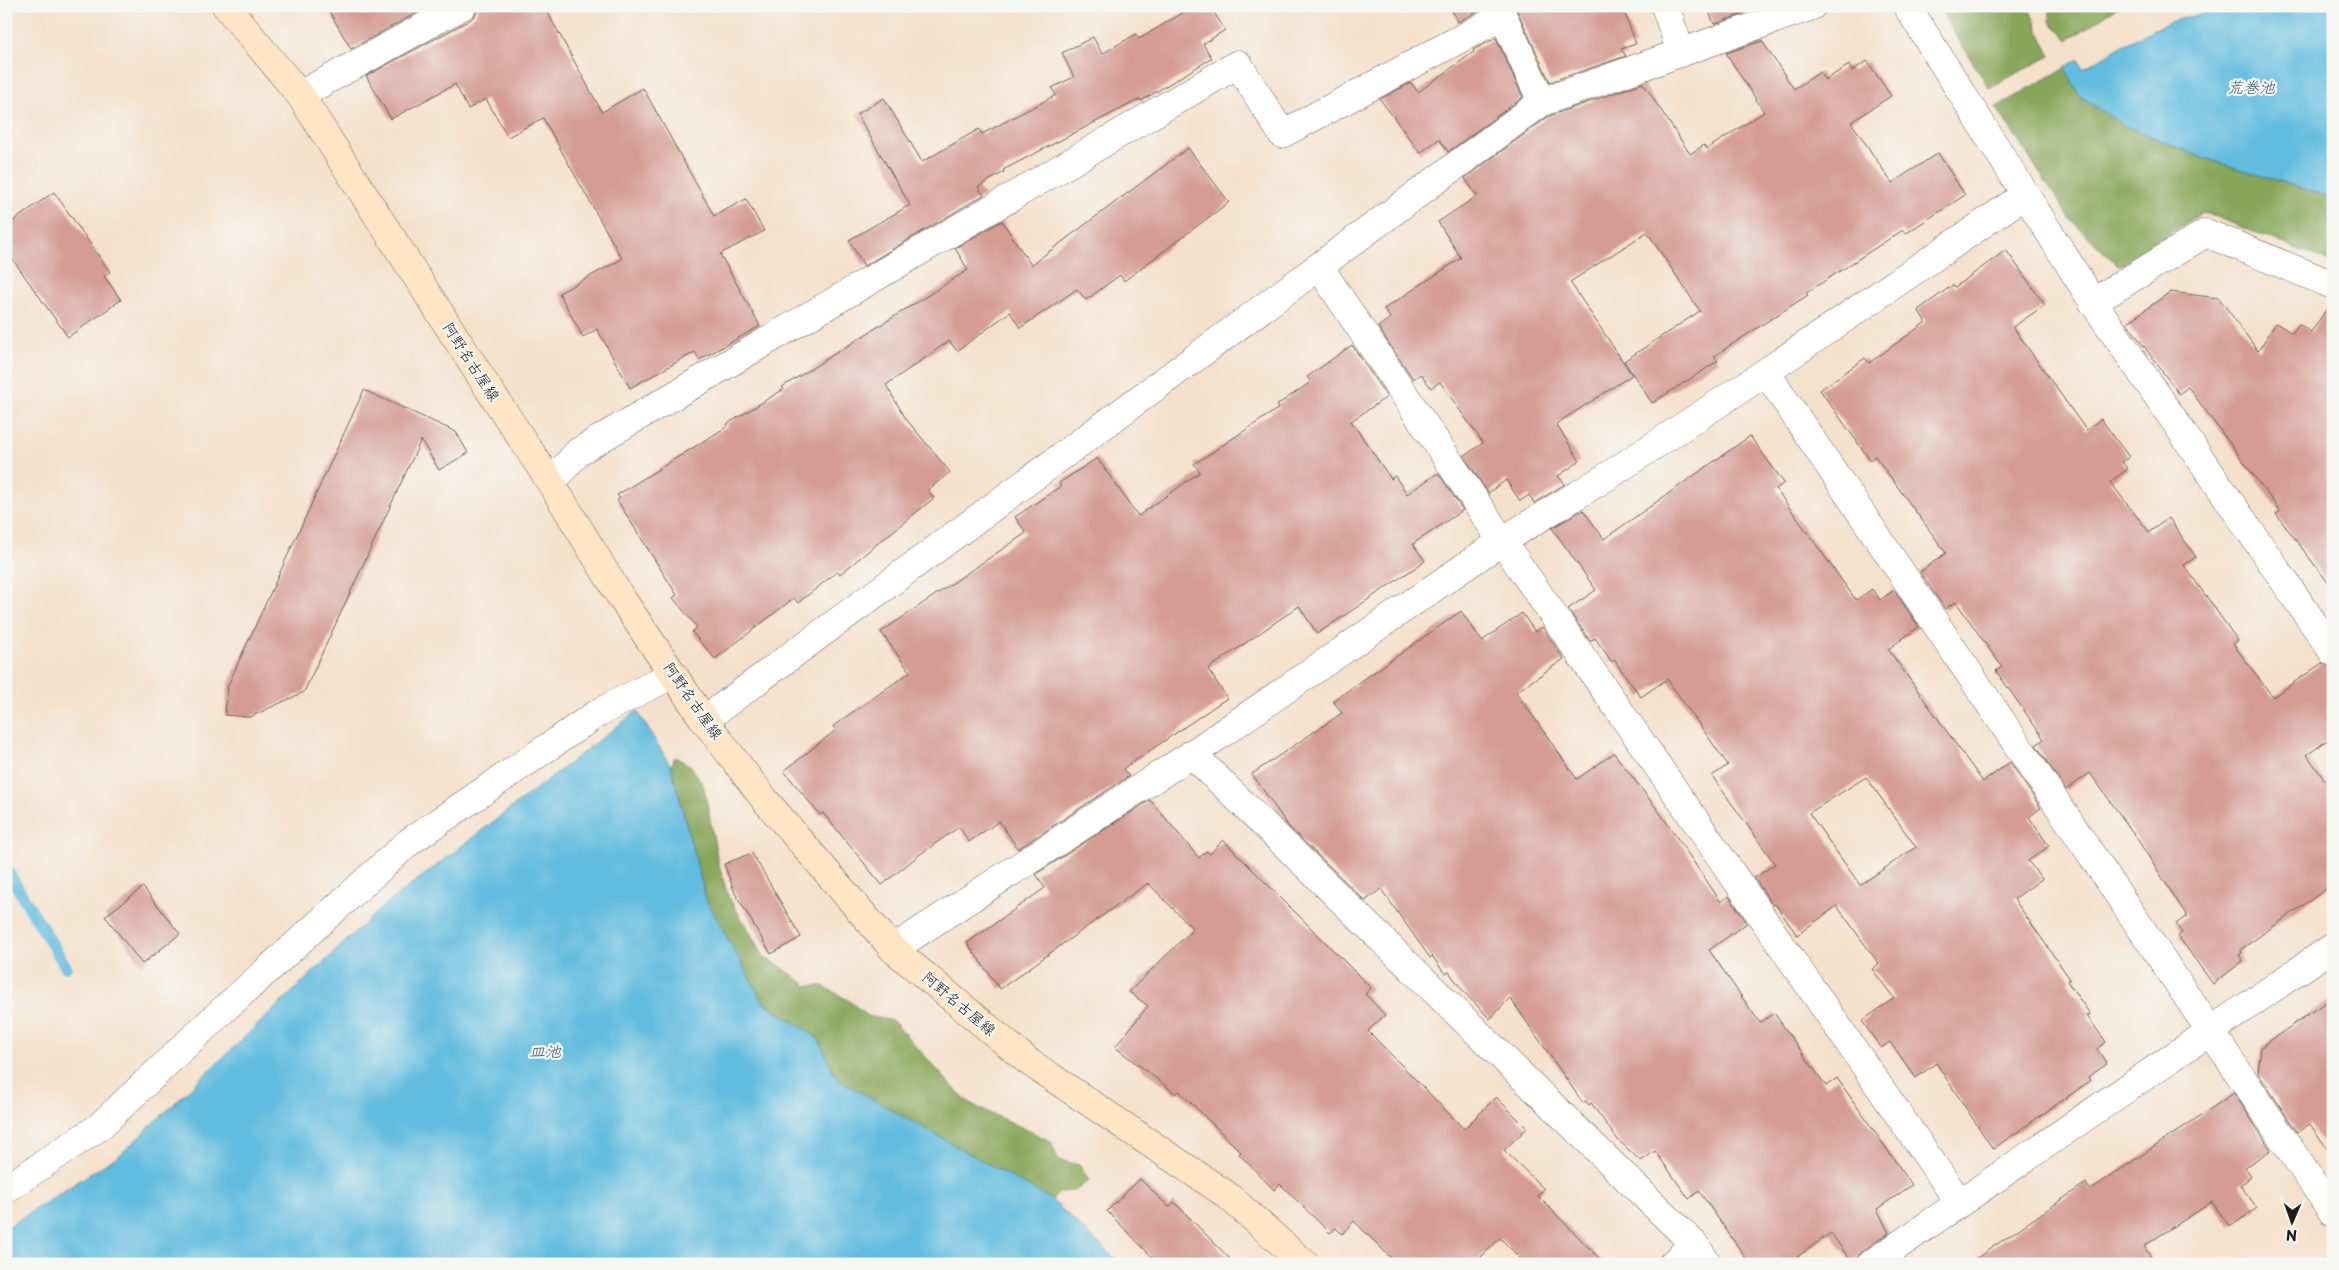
<svg xmlns="http://www.w3.org/2000/svg" width="2339" height="1270" viewBox="0 0 2339 1270" font-family="'Playpen Sans','Klee One',sans-serif">
<style>
.forest{fill:#88a65a;stroke:#52613b}
.water{fill:#62bcdf;stroke:#3f6c7e}
.lines{fill:none;stroke-linecap:round;stroke-linejoin:round}
.stream{stroke:#62bcdf;stroke-width:12}
.building{fill:#d49c93;fill-rule:evenodd}
.street-casing{stroke:#686159;stroke-width:29}
.secondary-casing{stroke:#686159;stroke-width:29}
.street{stroke:#fff;stroke-width:28}
.secondary{stroke:#fde5c5;stroke-width:28}
.labels{text-anchor:middle;stroke-width:4.5;stroke-linejoin:round;paint-order:stroke}
.street-label{font-size:15px;fill:#1c1c1c;stroke:#f6f6f2}
.water-label{font-size:16px;font-style:italic;fill:#385c6a;stroke:#f6f6f2}
</style>
<rect width="100%" height="100%" fill="#f6f6f2"/>
<filter id="ink" filterUnits="userSpaceOnUse"><feTurbulence type="fractalNoise" baseFrequency=".02" numOctaves="2"/><feDisplacementMap in="SourceGraphic" scale="10" xChannelSelector="R" yChannelSelector="G"/><feConvolveMatrix kernelMatrix="1 2 1 2 8 2 1 2 1" color-interpolation-filters="sRGB"/></filter>
<filter id="wash" filterUnits="userSpaceOnUse"><feTurbulence type="fractalNoise" baseFrequency=".0096" numOctaves="4" result="noise"/><feDisplacementMap in="SourceGraphic" scale="20" xChannelSelector="R" yChannelSelector="G"/><feGaussianBlur stdDeviation="1.12" result="paint"/><feColorMatrix in="noise" values="0 0 0 0 0 0 0 0 0 0 0 0 0 0 0 0 0 1.4 0 .05"/><feComposite in="paint" operator="in"/></filter>
<g filter="url(#wash)">
<rect width="100%" height="100%" fill="#f5e1cb"/>
<g class="forest">
<path d="M1938 6H2028L2050 56 1989 88Z"/>
<path d="M2050 6H2119L2068 40 2050 22Z"/>
<path d="M2065 68 2080 96 2123 125 2201 157 2333 198V263L2203 212 2119 267 2070 219 1996 107Z"/>
<path d="M675 757 691 766 704 787 718 862 728 896 765 958 779 965 807 986H823L848 1000 868 1016 893 1021 963 1098 977 1107 1051 1141 1058 1160 1079 1165 1089 1180 1078 1189 1059 1193 1052 1200 836 1079 818 1038 763 1002 706 899 671 766Z"/>
</g>
<g class="water">
<path d="M2233 6H2333V198L2201 157 2123 125 2080 96 2065 68 2078 59 2083 69 2125 44 2169 22Z"/>
<path d="M637 711 671 766 706 899 763 1002 818 1038 837 1079 1052 1200 1121 1264H6V1228L121 1154 380 909Z"/>
</g>
<g class="lines">
<path class="stream" d="M6 869 66 967"/>
</g>
<g id="blocks">
<g class="building">
<path d="M326 6H429L351 49Z"/>
<path d="M478 6H544L602 112 643 88 714 216 746 199 764 231 720 254 760 326 699 360 695 352 630 388 597 329 583 337 559 293 622 259 543 118 508 137 486 99 468 109 455 84 391 119 366 76 470 20 476 14Z"/>
<path d="M1194 6H1210L1225 30 1203 44 1212 58 1141 101 1140 99 1003 170 1004 172 978 187 984 195 864 266 849 240 910 205 857 114 884 98 922 162 979 129 982 134 1056 95 1052 88 1074 77 1062 53 1093 37 1102 54 1136 34 1139 39Z"/>
<path d="M1450 6H1488L1458 22Z"/>
<path d="M1515 6H1622L1636 44 1621 49 1626 56 1550 82Z"/>
<path d="M1707 6H1738L1743 14 1714 24Z"/>
<path d="M1496 38 1523 97 1448 152 1439 139 1420 153 1380 99 1411 83 1418 92 1474 52 1473 50Z"/>
<path d="M1762 41 1794 89 1820 72 1825 80 1849 65 1852 71 1867 61 1891 96 1851 122 1892 183 1938 153 1965 195 1905 234 1903 230 1806 293 1808 295 1714 356 1718 361 1652 403 1624 361 1700 311 1647 232 1570 282 1632 375 1556 424 1580 461 1558 476 1565 484 1534 503 1529 495 1520 501 1506 480 1488 493 1464 456 1483 443 1440 382 1431 388 1421 374 1413 379 1378 327 1390 318 1384 309 1461 258 1438 222 1477 196 1465 178 1549 116 1643 83 1690 154 1704 145 1707 149 1764 112 1726 53Z"/>
<path d="M1188 148 1229 202 1124 281 1120 275 1086 300 1077 289 1020 328 1010 312 957 351 949 341 886 385 906 419 950 472 928 490 934 498 840 574 838 571 798 603 794 598 715 659 692 632 697 627 673 598 677 595 617 500 620 498 617 495 728 426 727 424 784 389 782 387 968 270 955 248 1002 221 1031 265Z"/>
<path d="M54 192 110 272 104 276 121 300 68 337 6 250V226Z"/>
<path d="M2006 250 2045 305 2013 327 2086 430 2101 419 2129 457 2122 462 2128 469 2110 482 2149 532 2169 518 2196 557 2184 565 2238 641 2233 644 2273 697 2322 663 2333 667V736L2307 755 2333 792V884L2240 950 2242 953 2239 955 2243 961 2213 984 2178 936 2182 933 2176 924 2187 916 2134 834 2090 773 2066 790 2036 745 2044 739 1996 671 2002 667 1956 602 1945 609 1920 572 1946 553 1875 456 1870 460 1820 390 1865 358 1869 363 1926 322 1918 310 1953 285 1955 287Z"/>
<path d="M2170 292 2219 298 2258 351 2276 323 2292 333 2299 324 2311 332 2333 300V589L2276 514 2280 511 2188 387 2179 394 2127 323Z"/>
<path d="M1352 345 1387 397 1351 421 1391 479 1395 476 1407 494 1438 473 1463 510 1413 544 1425 561 1317 634 1299 606 1208 669 1227 698 1123 769 1129 776 1018 849 999 821 969 842 959 827 919 855 882 885 823 813 820 815 784 771 836 730 833 726 910 672 881 632 1026 533 1015 517 1061 486 1059 483 1097 458 1138 516 1200 472 1194 464 1279 408 1277 405 1311 382 1307 377Z"/>
<path d="M364 390 456 432 468 453 439 470 421 440 304 692 250 717 225 715 228 685Z"/>
<path d="M1750 436 1784 483 1776 489 1856 600 1872 589 1880 600 1894 590 1919 627 1888 649 1983 782 2010 762 2041 808 2029 817 2049 846 2028 861 2042 879 2014 899 2070 979 2067 981 2090 1014 2087 1016 2106 1042 2097 1049 2107 1064 2088 1077 2090 1081 1993 1149 1936 1063 1916 1078 1890 1042 1881 1048 1862 1021 1894 998 1872 969 1879 964 1837 906 1797 935 1775 904 1773 905 1754 878 1775 864 1712 776 1728 765 1667 679 1641 697 1614 660 1612 662 1595 638 1590 641 1568 609 1596 590 1552 528 1583 510 1604 539ZM1866 777 1916 847 1860 885 1809 813Z"/>
<path d="M1461 611 1482 641 1522 613 1535 632 1542 627 1564 659 1516 692 1577 779 1614 753 1660 813 1721 902 1729 896 1747 923 1709 950 1760 1023 1774 1013 1826 1086 1837 1078 1912 1185 1877 1209 1889 1233 1862 1251 1857 1257 1856 1264H1853L1831 1233 1787 1264H1750L1699 1191 1689 1199 1655 1151 1641 1161 1618 1140 1591 1103 1589 1105 1586 1101 1583 1103 1510 998 1490 1019 1464 992 1449 972 1445 974 1432 956 1430 958 1381 889 1365 901 1289 827 1252 774 1342 713 1333 701Z"/>
<path d="M1150 800 1199 858 1206 851 1210 854 1223 840 1371 988 1365 994 1385 1015 1368 1031 1464 1129 1496 1097 1527 1128 1504 1150 1544 1189 1538 1196 1605 1264H1526L1500 1238 1474 1264H1397L1354 1221 1342 1234 1336 1228 1330 1233 1280 1184 1274 1190 1239 1154 1241 1152 1179 1091 1176 1094 1115 1047 1148 1006 1129 992 1193 929 1148 883 1000 989 967 943 1045 888 1036 874Z"/>
<path d="M752 853 801 937 771 954 735 893 724 864Z"/>
<path d="M143 887 180 934 142 964 105 916Z"/>
<path d="M2333 997V1157L2310 1124 2297 1132 2258 1073 2261 1047Z"/>
<path d="M2234 1093 2271 1150 2245 1167 2251 1177 2240 1185 2257 1208 2230 1227 2212 1202 2144 1246 2155 1264H1968L2086 1183 2090 1190Z"/>
<path d="M1140 1179 1169 1207 1174 1202 1235 1264H1159L1107 1211Z"/>
</g>
</g>
</g>
<g filter="url(#ink)">
<use href="#blocks" fill-opacity="0" stroke="#686159" stroke-width="1"/>
<g class="lines">
<defs>
<g id="street">
<path d="M1665 6 1681 53"/>
<path d="M1907 6 2093 302 2333 652"/>
<path d="M300 95 462 6"/>
<path d="M1320 268 1502 541 1959 1202"/>
<path d="M2093 302 2206 233 2333 285"/>
<path d="M1766 372 2333 1213"/>
<path d="M551 483 578 452 1238 64 1282 134 1503 16 1542 102"/>
<path d="M704 720 1542 102 1812 6"/>
<path d="M1192 754 1694 1244 1708 1264"/>
<path d="M893 949 1192 754 1502 541 1608 476 1766 372 2025 195"/>
<path d="M6 1189 99 1127 210 1022 409 842 598 713 673 674"/>
<path d="M1672 1264 1694 1244"/>
<path d="M1871 1264 2333 947"/>
</g>
<path id="secondary" d="M226 6 300 95 488 388 551 483 620 596 704 720 765 800 893 949 1029 1062 1227 1195 1305 1264"/>
</defs>
<use href="#street" class="street-casing"/>
<use href="#secondary" class="secondary-casing"/>
<use href="#street" class="street"/>
<use href="#secondary" class="secondary"/>
</g>
</g>
<g class="labels">
<g class="street-label">
<text transform="translate(471 362) rotate(57)" y="5">阿野名古屋線</text>
<text transform="translate(693 701) rotate(55)" y="5">阿野名古屋線</text>
<text transform="translate(959 1004) rotate(40)" y="5">阿野名古屋線</text>
</g>
<g class="water-label">
<text x="2251" y="93">荒巻池</text>
<text x="545" y="1057">皿池</text>
</g>
</g>
<rect width="2339" height="1270" fill="none" stroke="#f6f6f2" stroke-width="25"/>
<g transform="translate(2292 1222) rotate(182)" stroke="#f6f6f2" stroke-width="4" paint-order="stroke">
<path d="M0-4L9 19L0 12L-9 19Z" fill="#1c1c1c"/>
<text y="-8" font-size="14" font-weight="bold" text-anchor="middle" fill="#1c1c1c">N</text>
</g>
</svg>
